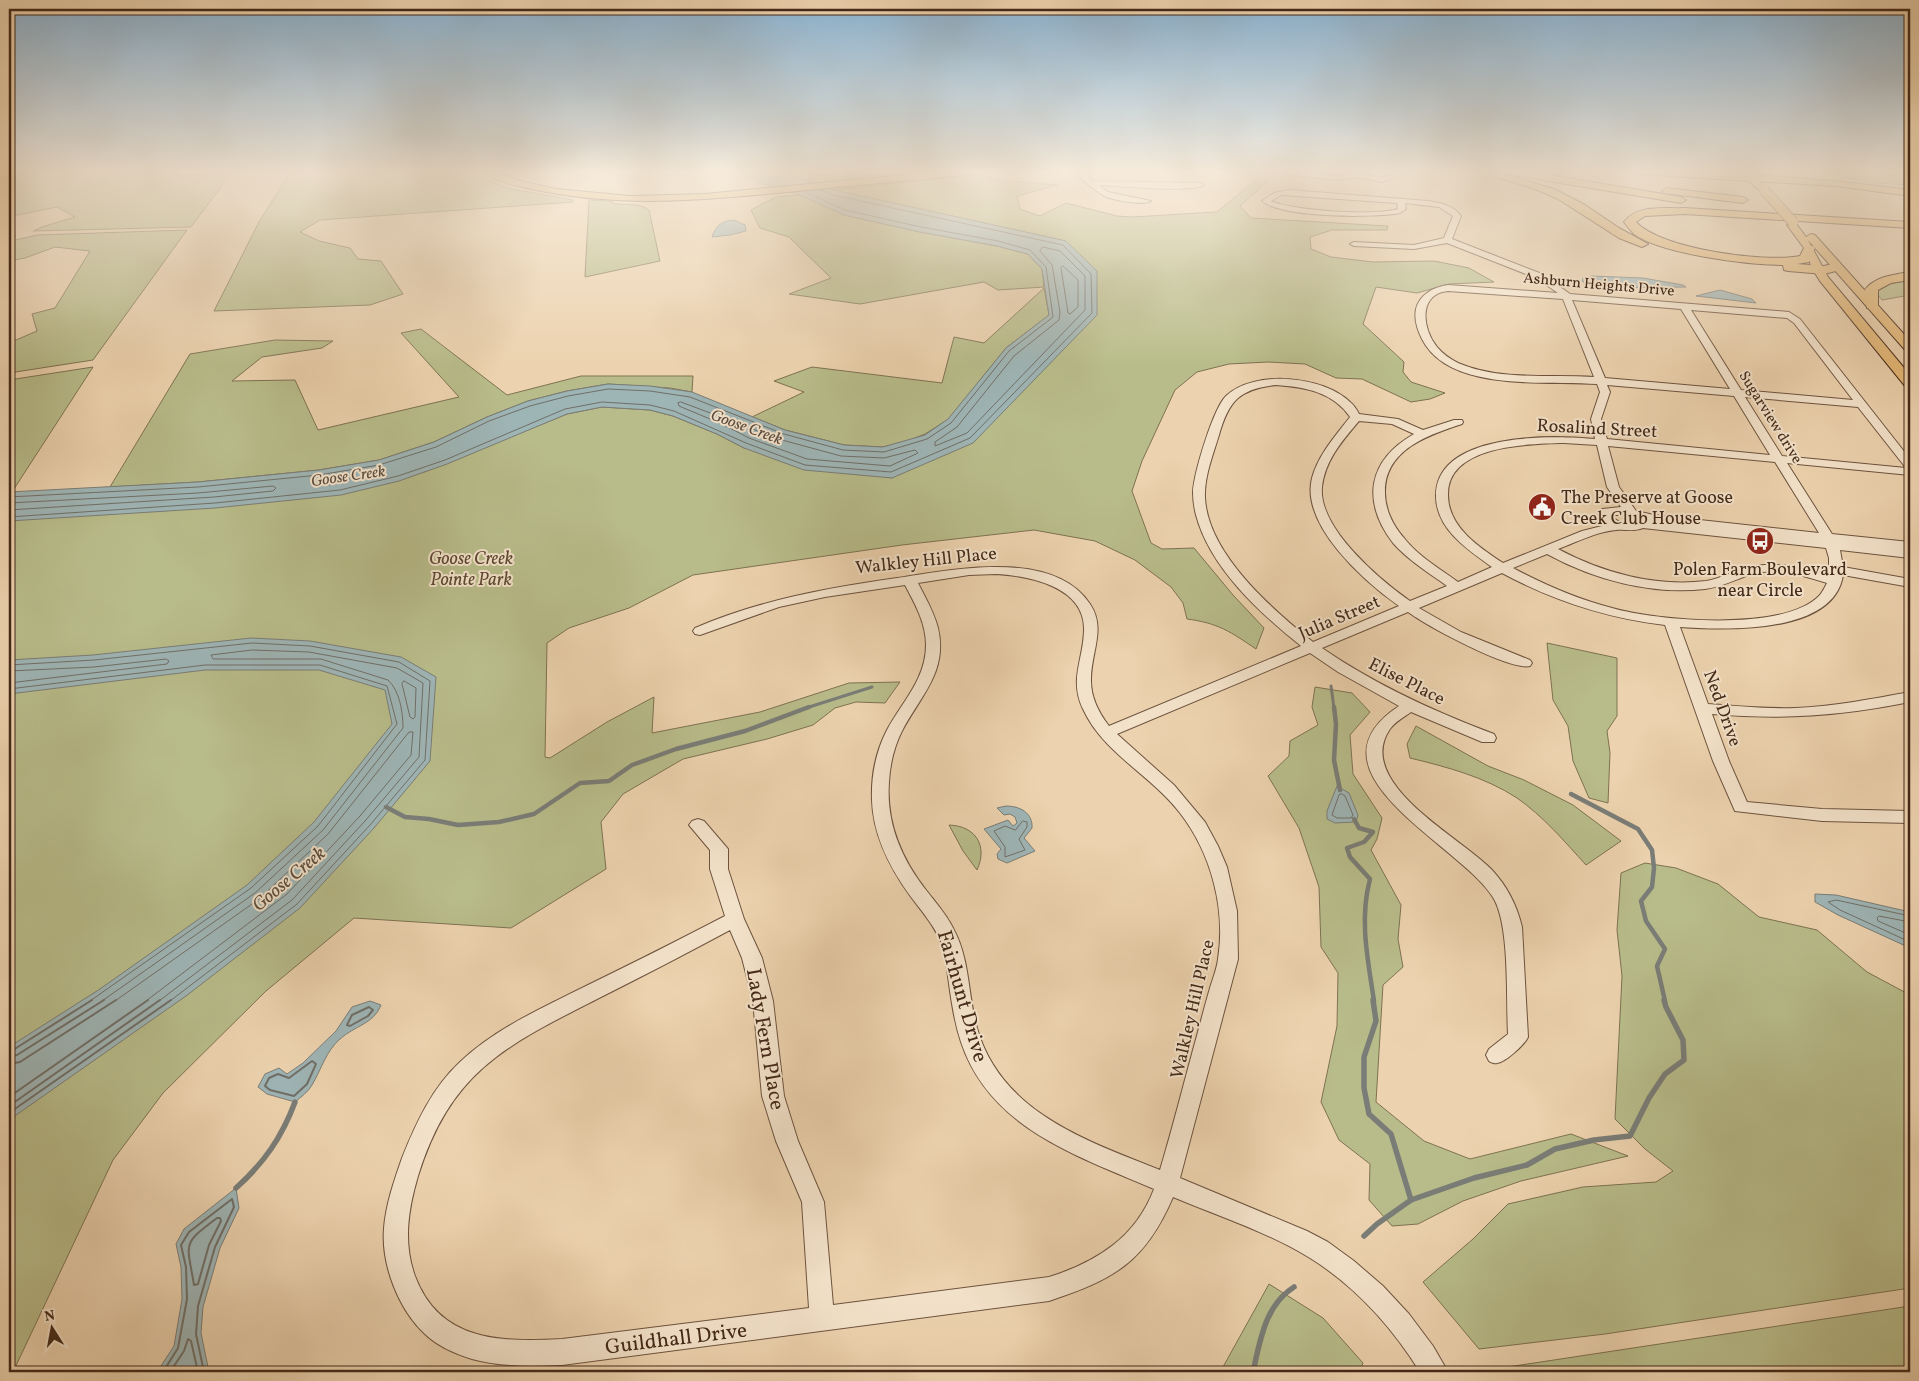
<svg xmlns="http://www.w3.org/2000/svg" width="1919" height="1381" viewBox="0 0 1919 1381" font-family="Vollkorn,serif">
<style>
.green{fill:#b8bc8a;stroke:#7e7252}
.water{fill:#9eb5b6;stroke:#7a7d77}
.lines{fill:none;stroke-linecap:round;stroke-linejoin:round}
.shore-far1{stroke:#706f68;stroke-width:1}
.shore{stroke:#706f68;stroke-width:2}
.stream-far2{stroke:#7a7d77;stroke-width:3}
.stream-far1{stroke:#7a7d77;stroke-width:4.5}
.stream{stroke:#7a7d77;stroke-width:5.5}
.minor-casing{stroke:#6d533e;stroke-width:2}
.major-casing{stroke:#432919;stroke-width:2}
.highway-casing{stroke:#432919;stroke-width:2}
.minor{fill:#f3e2ca;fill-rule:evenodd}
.major{fill:#e6b977;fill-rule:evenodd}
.highway{fill:#e6b977;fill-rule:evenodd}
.major-bridge-casing{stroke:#432919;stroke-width:11;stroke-linecap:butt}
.major-bridge{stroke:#e6b977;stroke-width:10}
.labels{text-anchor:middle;stroke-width:4;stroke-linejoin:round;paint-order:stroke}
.far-street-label{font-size:15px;fill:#432919;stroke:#f3e2ca}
.far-water-label{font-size:16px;font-style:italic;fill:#5a4c40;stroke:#f3e2ca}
.street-label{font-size:18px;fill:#432919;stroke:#f3e2ca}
.poi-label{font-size:18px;fill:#432919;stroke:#f3e2ca;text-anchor:start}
.park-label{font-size:18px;font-style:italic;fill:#5a4630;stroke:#f3e2ca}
.water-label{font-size:19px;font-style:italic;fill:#5a4c40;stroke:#f3e2ca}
.near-street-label{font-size:21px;fill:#432919;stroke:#f3e2ca}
</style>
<rect width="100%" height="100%" fill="#ecd2ae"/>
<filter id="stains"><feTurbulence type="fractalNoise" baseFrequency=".004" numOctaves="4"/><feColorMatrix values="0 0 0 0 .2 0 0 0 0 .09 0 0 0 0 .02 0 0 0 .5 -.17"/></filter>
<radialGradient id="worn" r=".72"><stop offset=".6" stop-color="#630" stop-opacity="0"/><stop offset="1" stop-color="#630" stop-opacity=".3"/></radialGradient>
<g class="green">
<path d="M61 171H233L191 227 33 231 42 227 75 217 57 207 18 215 9 214V175Z"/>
<path d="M291 171H464L507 188 573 200V202L320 220 300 232 319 241 350 248 358 259 381 261 403 294 370 305 214 311 259 222Z"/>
<path d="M779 171H845L867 176 881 171H941L818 184Z"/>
<path d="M1808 171H1854L1910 177V185L1877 183 1849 178 1835 173Z"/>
<path d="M983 174 990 179 1057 185 1017 196 1020 209 1040 216 1066 203 1117 216 1132 217 1217 212 1257 179 1268 181 1240 206 1251 218 1388 226 1387 230H1332L1310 237 1311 249 1331 257 1373 262 1434 261 1469 268 1494 282 1449 284 1417 293 1376 287 1363 324 1404 362 1403 372 1411 382 1445 393 1430 399 1411 402 1362 379 1336 378 1305 364 1268 362 1229 364 1197 372 1175 390 1142 461 1132 491 1151 543 1162 549 1194 548 1233 595 1264 628 1256 649C1231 632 1218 623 1187 619L1183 603 1171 587 1135 560 1095 541 1034 530 902 545 693 575 629 608 569 628 547 643 545 757 550 758 607 722 654 697 652 733 760 712 849 683 900 682 885 703 856 702 835 708 813 725 767 739 683 759 623 794 601 822 606 869 511 928 354 918 266 991 163 1093 113 1160 13 1372H9V519L424 472 567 414 602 407 650 410 673 416 717 434 744 448 892 478 1097 315 1066 241 834 190Z"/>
<path d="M800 195 844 215 920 232 997 246 1028 254 1042 269 1044 287 998 290 984 282 860 304 789 294 831 278 789 237 760 228 751 210 776 197Z"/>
<path d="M589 200 611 201 615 204C626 205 640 203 649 210L660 261 585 277Z"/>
<path d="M187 230 93 360 9 373V343L37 331 32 314 55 308 90 251 55 247 25 258 9 261V236H16L11 241 37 235Z"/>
<path d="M1910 280V295L1882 300 1875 292 1883 285Z"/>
<path d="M1044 288 1049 315 1006 348 949 419 925 434 910 440 883 447 844 445 785 430 752 417 804 392 774 381 812 367 942 383 954 337 984 343Z"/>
<path d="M421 329 507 395 581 376H693L692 392 670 388 608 384 567 391 528 401 487 417 434 442 379 460 319 470 198 482 110 487 190 354 275 340 333 341 322 348 262 357 232 381 295 380 318 430 459 397 401 333Z"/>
<path d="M93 367 12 492H9V380Z"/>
<path d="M1547 643 1617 658V716L1607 731 1610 753 1608 803 1589 798 1573 761 1568 726 1553 700Z"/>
<path d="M1315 687 1352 693 1370 712 1350 735 1353 774 1382 818 1377 839 1371 850 1401 905 1398 939 1403 967 1383 985 1376 1102 1424 1141 1470 1159 1571 1134 1628 1156 1521 1181 1463 1201 1418 1224 1392 1226 1369 1200 1370 1164 1339 1140 1321 1102 1337 1026 1338 973 1321 947 1319 887 1299 828 1268 776 1289 756 1290 741 1318 725 1312 707Z"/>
<path d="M1416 726 1488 766 1524 780 1573 805 1621 841 1586 865C1565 842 1543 816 1517 798 1485 777 1447 767 1410 758L1407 744Z"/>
<path d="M949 825C976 826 988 846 977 870L963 851Z"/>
<path d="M1645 863 1676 868 1718 884 1759 917 1817 930 1867 972 1910 995V1288L1605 1334 1479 1349 1423 1282 1473 1239 1508 1204 1583 1187 1656 1182 1673 1171 1645 1149 1615 1119 1622 976 1617 930 1621 873Z"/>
<path d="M1269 1284 1323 1318 1363 1363 1359 1372H1215L1223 1367Z"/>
<path d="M1910 1306V1372H1489L1488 1370Z"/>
</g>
<g class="water">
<path d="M737 171H780L834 190 1066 241 1097 271V315L973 443 892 478 804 470 744 448 717 434 673 416 650 410 602 407 567 414 447 464 399 481 341 495 215 508 9 521V492L198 482 319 470 379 460 434 442 487 417 528 401 567 391 608 384 650 386 692 392 785 430 844 445 883 447 925 435 948 419 1006 348 1049 315 1042 269 1028 254 997 246 920 232 844 215 800 195 756 182Z"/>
<path d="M734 220 745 225 746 231 730 235 712 237C716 225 722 221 734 220Z"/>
<path d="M1592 276 1643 278 1683 285 1686 287 1600 288 1588 285 1582 281 1583 278Z"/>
<path d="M1720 290 1752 299 1756 303 1696 296Z"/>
<path d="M251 638 310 641 401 657 436 677 430 761 374 828 300 908 186 996 9 1120V1047L100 989 247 885 314 822 392 724 385 690 319 670H205L9 694V660L93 655Z"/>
<path d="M1337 786 1349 793 1358 815 1356 822 1335 823 1327 819V811Z"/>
<path d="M1006 806C1020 806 1033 813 1032 828L1024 838 1035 851 1007 863 998 859 997 854 1001 849 984 829 1008 820 1013 826 1017 823 1015 817 1010 814 1004 815 997 808Z"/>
<path d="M1815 894 1836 895 1910 912V948L1838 915 1815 902Z"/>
<path d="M370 1001 381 1005C374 1024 354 1026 340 1039 326 1051 321 1070 312 1085 308 1092 301 1097 295 1102L267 1094 258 1087 265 1074 279 1068 287 1074 303 1063 336 1031 352 1007Z"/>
<path d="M236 1188 239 1208 220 1248 203 1307 201 1333 209 1372H157L174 1346 182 1299 181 1267 176 1244 184 1229Z"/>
</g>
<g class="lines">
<g class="shore-far1">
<path d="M1043 247 1060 251 1085 276V310L967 433 935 446V442L957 427 1014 356 1059 320 1060 312 1052 265 1040 251Z"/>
<path d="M1063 266 1078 280V307L1070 314 1068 313 1061 268Z"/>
<path d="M681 402 782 440 841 456 884 458 915 450 918 453 890 466 807 459 749 438 722 424 679 406 678 403Z"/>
<path d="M347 477 350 479 348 481 329 485 327 483 329 480Z"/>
<path d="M9 497 198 487 319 475 379 465 436 447 489 421 530 406 568 396 608 389 650 391 690 397 784 434 843 450 884 452 927 439 951 423 1009 351 1053 317 1046 267 1030 250 998 241 921 227 845 210 805 192"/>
<path d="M9 503 198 493 273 486 276 488 273 491 214 497 9 510"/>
<path d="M9 517 215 503 340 490 398 476 445 460 565 409 602 402 650 405 674 411 746 443 805 465 891 472 970 438 1092 313 1091 274 1063 245 833 195 820 190"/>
<path d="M9 665 94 660 252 643 310 646 399 662 430 681 425 760 370 825 297 904 170 1001"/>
<path d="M9 671 94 667 166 659 169 661 167 664 9 683"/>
<path d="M404 681 416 688 415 717 413 719 410 717 402 684Z"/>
<path d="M9 689 205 665H320L387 686 397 724 318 826 251 888 90 1001"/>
<path d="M1342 794 1345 796 1353 815 1351 818H1337L1332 815 1339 795Z"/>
<path d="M1023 821 1027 822V827L1019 839 1025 850 1005 857V847L994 831 1005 826 1015 830Z"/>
<path d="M1910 916 1836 900 1828 902 1840 910 1910 942"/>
<path d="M1910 922 1879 916 1877 918 1878 921 1910 935"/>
<path d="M102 1001 255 893 323 830 403 728C403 713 400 691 388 680L321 659H213L211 655 252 650 309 652 397 668 423 683 419 757 365 821 292 900 159 1001"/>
<path d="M115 1001 259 899 328 834 409 732H413L411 755 360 816 287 894 146 1001"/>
</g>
<g class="shore">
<path d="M369 1007 373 1010 368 1016 350 1026 347 1025 352 1015Z"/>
<path d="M9 1050H13L92 1000"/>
<path d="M9 1057 17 1055 104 1000"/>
<path d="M312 1061 316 1064 307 1084 294 1096 270 1090 265 1086 269 1078 278 1074 289 1078Z"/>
<path d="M9 1064 20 1062 116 1000"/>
<path d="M9 1097 148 1000"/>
<path d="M9 1106 160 1000"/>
<path d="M9 1113 171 1000"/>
<path d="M217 1218H220L221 1221 209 1245 198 1284 194 1285C187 1242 181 1245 217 1218Z"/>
<path d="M163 1372 178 1348 187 1299 186 1267 181 1245 189 1232 232 1199 234 1207 215 1247 198 1306 196 1334 204 1372"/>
<path d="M170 1372 184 1351 188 1339 191 1341 198 1372"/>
</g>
<g class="stream-far2">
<path d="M1331 686 1334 708"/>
<path d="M806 708 872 687"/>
</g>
<g class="stream-far1">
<path d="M1334 707 1336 724 1334 760 1340 790"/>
<path d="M1571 794 1638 829 1652 850 1654 868 1652 887 1641 901 1646 921 1665 949 1657 966 1665 1001"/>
<path d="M386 807 405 817 429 819 458 825 499 822 534 814 580 783 609 781 632 765 676 749 745 731 809 707"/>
<path d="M1354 819 1359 828 1373 832 1364 842 1347 848 1350 857 1370 879C1359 920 1368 960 1374 1001"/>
</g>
<g class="stream">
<path d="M1373 1000 1376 1021 1364 1057V1088L1369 1114 1391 1134 1411 1200"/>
<path d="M236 1188C264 1163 282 1137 295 1102"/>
<path d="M1364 1236 1377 1224 1411 1200 1474 1178 1527 1165 1555 1149 1594 1140 1630 1136 1649 1098 1665 1074 1684 1060 1683 1040 1666 1007 1664 1000"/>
<path d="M1253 1372C1260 1341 1265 1305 1294 1287"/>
</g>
<defs>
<g id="minor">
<path d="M1074 171H1082L1093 181 1200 183 1204 185C1192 193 1117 186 1099 185L1108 192 1151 201C1143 206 1109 200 1101 194 1092 188 1081 179 1074 171Z"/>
<path d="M1255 171H1285L1339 176 1348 174 1344 171C1357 171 1368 177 1380 177 1388 178 1400 171 1411 171L1382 182 1357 177 1339 180Z"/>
<path d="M1289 190 1428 201C1441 203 1453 205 1461 216L1452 239 1542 274 1570 294 1789 312 1800 319 1910 459V475L1787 463 1832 534 1910 542V550L1851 544 1910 550V558L1840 550 1843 567 1910 579V587L1843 575C1834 635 1723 630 1680 627L1708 704C1737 706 1767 709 1796 708 1835 706 1872 699 1910 692V702C1840 716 1783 720 1712 714L1729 761 1747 802 1822 809 1910 811V823L1822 821 1735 811 1713 761 1665 625C1607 618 1554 601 1502 573L1419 608 1461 632 1530 660 1532 663 1530 666C1510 671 1427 626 1408 612L1322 648C1376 685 1433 711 1494 734L1496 738 1494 742H1482L1411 712C1404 717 1395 722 1390 729 1353 783 1462 838 1492 870 1507 886 1517 906 1522 927L1528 1037C1525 1044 1505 1063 1497 1063 1495 1064 1490 1062 1489 1061L1486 1055 1489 1049 1508 1034C1506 998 1510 928 1494 899 1464 846 1297 773 1399 706L1338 672 1310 653 1117 734 1174 785 1205 822 1218 846 1227 867 1237 911 1238 959 1180 1178 1307 1231 1328 1242 1354 1261 1383 1286 1409 1314 1433 1346 1448 1372H1420C1392 1327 1355 1286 1310 1258 1268 1232 1218 1216 1173 1197 1145 1262 1115 1279 1049 1301L562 1365C532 1366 501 1367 472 1359 456 1354 437 1346 425 1334 398 1309 381 1264 384 1228 386 1204 394 1181 402 1158 416 1123 432 1088 460 1062 496 1028 542 1008 586 986 633 963 679 940 725 916L710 869V850L689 825 692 821 698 819 704 821 728 849V869L744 919 762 958 773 1001 784 1096 798 1141 824 1202 833 1305 1049 1277C1097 1262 1136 1237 1154 1189 1078 1156 990 1129 961 1042 951 1012 949 979 944 948 936 928 924 914 911 897 890 868 873 836 872 800 871 776 876 751 887 730 902 702 926 679 926 645 926 623 915 604 905 585L825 597 779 607 700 635 695 634 693 631 695 628C760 600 827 588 897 578 951 570 1053 548 1090 604 1107 629 1090 654 1091 681 1091 698 1099 713 1109 726L1301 646C1260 613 1210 568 1196 515 1194 507 1193 500 1193 492 1194 473 1213 409 1226 396 1255 369 1323 376 1350 402 1354 405 1357 410 1359 414L1398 419 1423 430 1454 420H1462L1463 422 1462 424C1428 435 1384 450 1385 493 1385 509 1393 526 1404 538 1418 556 1439 568 1458 582L1492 567C1468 550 1436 529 1436 496 1436 432 1552 435 1595 439L1591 419 1600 392 1597 384C1546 380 1449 393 1422 339 1417 329 1414 319 1416 309 1420 294 1434 287 1448 285L1558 293 1536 278 1447 243 1414 249 1354 246 1350 244 1354 242 1414 245 1444 238 1453 216 1439 207 1405 203 1406 209 1400 213C1373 218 1282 218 1262 201L1274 193ZM1281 195 1397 203 1398 209C1374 216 1294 211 1271 201ZM1448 291 1563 299 1594 377C1550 374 1500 381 1458 363 1450 359 1443 354 1437 347 1422 329 1418 294 1448 291ZM1572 300 1681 309 1730 389 1605 378ZM1691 310 1787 318 1794 323 1853 400 1741 390ZM1276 385C1305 387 1333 392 1350 417 1336 435 1318 455 1312 478 1300 525 1365 582 1399 606L1313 642C1272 609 1208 554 1205 498 1204 477 1213 455 1219 435 1229 400 1240 389 1276 385ZM1607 385 1734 396 1770 455 1607 439 1601 419 1610 392ZM1745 397 1858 407 1906 468 1782 456ZM1359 421 1392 424 1414 434C1368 460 1361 501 1393 543 1408 560 1429 573 1447 586L1410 601C1380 580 1318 528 1322 487 1325 460 1343 440 1359 421ZM1564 443 1597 445 1607 487 1621 507 1602 509 1598 515 1606 525 1582 531 1503 563C1479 547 1448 527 1448 495 1447 445 1528 444 1564 443ZM1608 446 1775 462 1819 533 1654 515 1636 511 1619 487ZM1610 515H1623L1641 520C1628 523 1620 526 1610 515ZM1643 528 1826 548 1829 558V575C1802 568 1774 560 1746 568 1733 571 1720 579 1706 581 1655 587 1603 573 1558 549 1577 542 1596 532 1616 530 1626 529 1633 532 1643 528ZM1547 554C1595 580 1651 595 1705 589 1722 587 1736 579 1752 574 1776 567 1804 576 1827 583 1825 587 1822 593 1819 596 1783 632 1658 621 1612 608 1577 599 1545 585 1513 568ZM996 574C1030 576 1086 587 1084 631 1083 661 1069 679 1083 709 1103 753 1151 775 1180 813 1211 853 1226 908 1218 959 1217 968 1213 978 1210 988 1204 1008 1199 1029 1193 1050 1182 1090 1172 1130 1160 1170 1088 1141 1001 1113 977 1028 968 996 970 960 954 930 947 915 936 903 926 890 901 858 886 823 889 782 890 764 894 747 902 731 921 695 948 672 938 628 934 612 925 597 918 583L969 575ZM730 930 742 958 753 1001 762 1096 776 1141 802 1202 809 1308 562 1339C503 1342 440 1343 415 1276 403 1243 408 1210 418 1176 451 1070 507 1045 599 998 643 976 687 953 730 930Z"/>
</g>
<g id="major">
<path d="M478 171H491L521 181 556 189 630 196 705 194 945 171H979L975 174C912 180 850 186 787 192 700 201 614 208 527 188 514 185 488 179 478 171Z"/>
<path d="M1738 171H1748L1769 190 1767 192H1761Z"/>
<path d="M1793 219 1796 220 1797 225 1806 237 1811 234 1815 235 1910 341V352L1906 351 1808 240 1828 277 1910 375V387L1905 386 1820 281 1813 270 1804 248 1787 225 1790 220Z"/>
</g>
<g id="highway">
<path d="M1475 171H1493L1554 189 1585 205 1619 228 1648 244 1642 247 1619 238 1558 199 1535 189Z"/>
<path d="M1501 171H1526L1681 197 1686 200 1681 203 1506 174Z"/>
<path d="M1632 171C1725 171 1818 178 1910 190V196L1835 186 1637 174Z"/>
<path d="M1667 188 1743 197 1748 200 1743 203 1663 193 1662 191Z"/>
<path d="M1685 208 1910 222V228L1685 214 1645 216 1636 222C1660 249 1765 263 1800 256L1805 246H1813L1815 248 1809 262 1797 264 1824 266 1836 263 1842 267 1840 270 1824 274 1788 271 1784 270 1783 265C1749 265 1661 254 1634 234 1631 231 1627 226 1624 222 1637 204 1665 209 1685 208Z"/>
<path d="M1910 272V280L1891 283 1878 290V305L1872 309 1867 308 1864 291C1875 276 1893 275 1910 272Z"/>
</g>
</defs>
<use href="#minor" class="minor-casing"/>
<use href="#major" class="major-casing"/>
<use href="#highway" class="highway-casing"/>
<use href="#minor" class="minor"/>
<use href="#major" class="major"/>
<use href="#highway" class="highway"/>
<defs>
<path id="major-bridge" d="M1764 190 1793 222"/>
</defs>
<use href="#major-bridge" class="major-bridge-casing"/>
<use href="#major-bridge" class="major-bridge"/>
</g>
<linearGradient id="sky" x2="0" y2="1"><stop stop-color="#8ab4d4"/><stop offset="0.47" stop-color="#f6ebdb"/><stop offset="1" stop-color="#f6ebdb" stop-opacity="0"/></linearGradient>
<rect width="1919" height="365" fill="url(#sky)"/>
<defs>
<symbol id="civic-disc" viewBox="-11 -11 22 22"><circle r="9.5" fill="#8f2418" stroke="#f3e2ca"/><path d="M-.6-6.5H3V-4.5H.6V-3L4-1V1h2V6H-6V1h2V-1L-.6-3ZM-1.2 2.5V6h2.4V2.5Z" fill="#fff"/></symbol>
<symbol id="bus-disc" viewBox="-11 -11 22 22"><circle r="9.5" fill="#8f2418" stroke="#f3e2ca"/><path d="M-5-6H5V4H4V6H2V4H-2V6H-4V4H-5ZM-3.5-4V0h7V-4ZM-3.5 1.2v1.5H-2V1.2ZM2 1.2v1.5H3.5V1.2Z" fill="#fff"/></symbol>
</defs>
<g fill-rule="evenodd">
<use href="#civic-disc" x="1526" y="491" width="32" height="32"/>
<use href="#bus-disc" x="1744" y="525" width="32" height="32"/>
</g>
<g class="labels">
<g class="far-street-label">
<text transform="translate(1599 284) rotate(5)" y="5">Ashburn Heights Drive</text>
<text transform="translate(1771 417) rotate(58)" y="5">Sugarview drive</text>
</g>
<g class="far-water-label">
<text transform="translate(747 426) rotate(20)" y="6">Goose Creek</text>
<text transform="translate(348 475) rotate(-8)" y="6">Goose Creek</text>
</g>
<g class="street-label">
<text transform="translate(1597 428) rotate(3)" y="6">Rosalind Street</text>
<text transform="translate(926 560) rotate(-6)" y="6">Walkley Hill Place</text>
<text transform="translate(1339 617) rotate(-23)" y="6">Julia Street</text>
<text transform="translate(1407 681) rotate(27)" y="6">Elise Place</text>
<text transform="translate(1723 708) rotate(70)" y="6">Ned Drive</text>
<text transform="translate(1192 1009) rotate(-77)" y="6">Walkley Hill Place</text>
</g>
<g class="poi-label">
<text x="1561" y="503">The Preserve at Goose<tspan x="1561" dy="21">Creek Club House</tspan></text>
<text x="1760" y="575" text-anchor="middle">Polen Farm Boulevard<tspan x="1760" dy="21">near Circle</tspan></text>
</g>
<g class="park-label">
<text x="471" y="564">Goose Creek<tspan x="471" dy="21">Pointe Park</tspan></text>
</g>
<g class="water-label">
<text transform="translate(288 878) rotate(-40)" y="7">Goose Creek</text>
</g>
<g class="near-street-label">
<text transform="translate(963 996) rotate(74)" y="7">Fairhunt Drive</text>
<text transform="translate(766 1039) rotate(80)" y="7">Lady Fern Place</text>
<text transform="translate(676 1338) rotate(-7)" y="7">Guildhall Drive</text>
</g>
</g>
<rect width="1919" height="1381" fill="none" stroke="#ecd2ae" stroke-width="30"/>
<rect x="10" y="10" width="1899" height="1361" fill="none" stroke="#432919" stroke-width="2.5"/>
<rect x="15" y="15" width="1889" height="1351" fill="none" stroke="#432919"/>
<g transform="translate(52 1328) rotate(349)" stroke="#f3e2ca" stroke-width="4" paint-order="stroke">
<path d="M0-4L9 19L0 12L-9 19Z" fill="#432919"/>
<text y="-8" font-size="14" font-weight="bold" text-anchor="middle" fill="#432919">N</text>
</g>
<rect width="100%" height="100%" filter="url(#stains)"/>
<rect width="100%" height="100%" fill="url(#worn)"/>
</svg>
